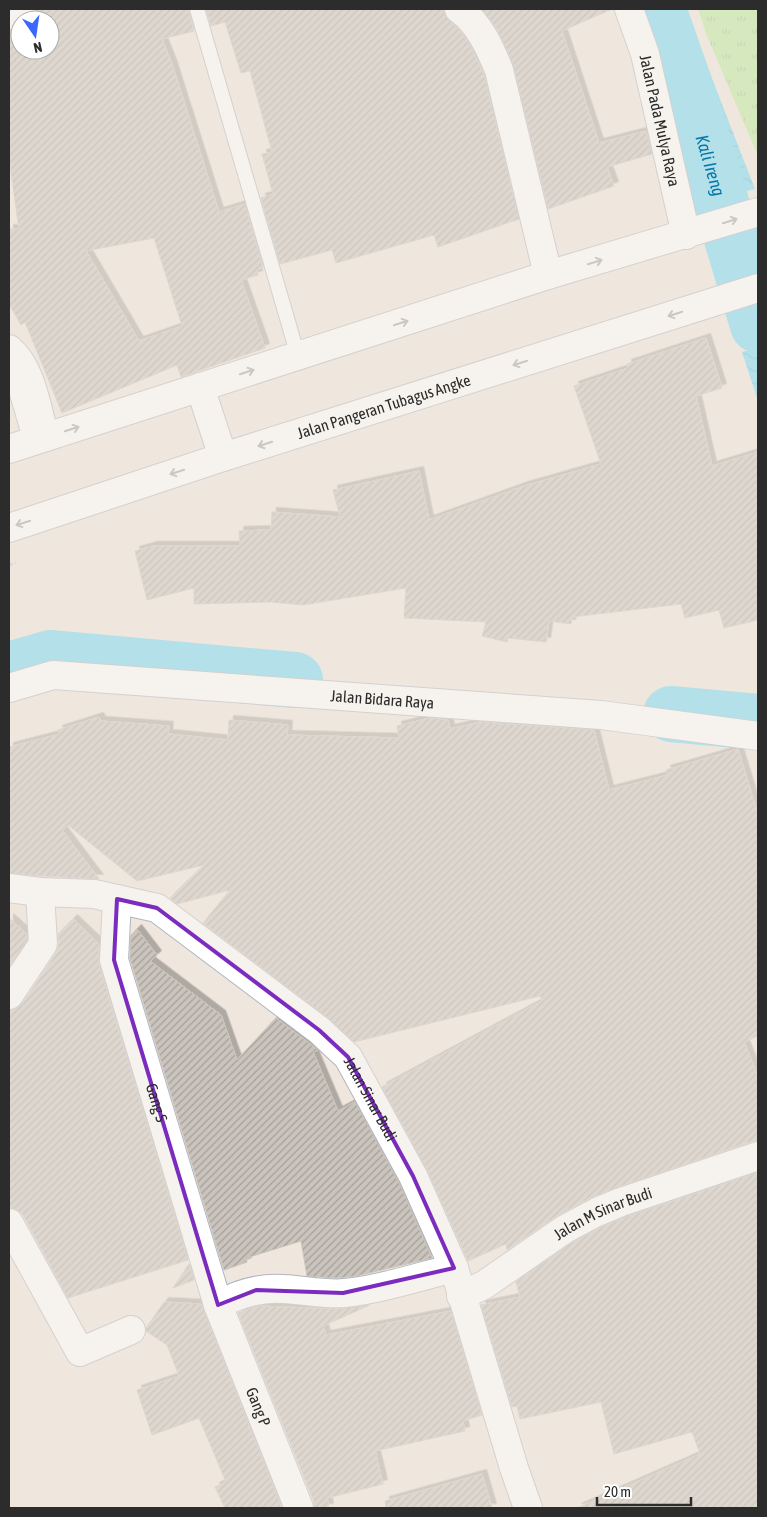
<svg xmlns="http://www.w3.org/2000/svg" width="767" height="1517" viewBox="0 0 767 1517" font-family="'Asap Condensed',sans-serif">
<style>
.grass{fill:url(#grass-tufts)}
.water{fill:url(#water-waves)}
.lines{fill:none;stroke-linecap:round;stroke-linejoin:round}
.river{stroke:#6ad8f7;stroke-width:56}
.building{fill:url(#building-hatch);stroke:#cac3b7;fill-rule:evenodd;filter:url(#shadow)}
.service-casing{stroke:#b2b5c1;stroke-width:16}
.minor-casing{stroke:#b2b5c1;stroke-width:30}
.tertiary-casing{stroke:#b2b5c1;stroke-width:30}
.secondary-casing{stroke:#b2b5c1;stroke-width:30}
.path{stroke:#c8c8c8;stroke-width:3;stroke-dasharray:4 2.5;stroke-linecap:butt}
.service{stroke:#fff;stroke-width:14}
.minor{stroke:#fff;stroke-width:28}
.tertiary{stroke:#fff;stroke-width:28}
.secondary{stroke:#fff;stroke-width:28}
.oneway{stroke:#a0a0a0}
.marked{fill:none;stroke:#7b2cbf;stroke-width:4;stroke-linejoin:round}
.labels{text-anchor:middle;stroke-width:5;stroke-linejoin:round;paint-order:stroke}
.street-label{font-size:16px;fill:#2c2c2c;stroke:#fff}
.water-label{font-size:18px;font-style:italic;fill:#0477a8;stroke:#fff}
</style>
<defs>
<pattern id="grass-tufts" width="24" height="20" patternUnits="userSpaceOnUse" patternTransform="scale(1.25)"><rect width="24" height="20" fill="#b6e997"/><path d="M3 7l-1-3M5 7V3M7 7l1-3M15 17l-1-3M17 17v-4M19 17l1-3" fill="none" stroke="#9dc882"/></pattern>
<pattern id="water-waves" width="16" height="10" patternUnits="userSpaceOnUse" patternTransform="scale(1.25)"><rect width="16" height="10" fill="#6ad8f7"/><path d="M0 5q4-4 8 0t8 0" fill="none" stroke="#5cbad4"/></pattern>
<pattern id="building-hatch" width="6" height="6" patternUnits="userSpaceOnUse" patternTransform="scale(1.25)"><rect width="6" height="6" fill="#cac4bd"/><path d="M-1 1l2-2M0 6l6-6M5 7l2-2" fill="none" stroke="#a49f9a"/></pattern>
<filter id="shadow"><feDropShadow dx="4.5" dy="-4.5" stdDeviation="0" flood-color="#0004"/></filter>
</defs>
<rect width="100%" height="100%" fill="#efe7de"/>
<path class="grass" d="M698 9H758V156L707 36Z"/>
<g class="water">
<path d="M637 9H685L755 189 696 203 669 106Z"/>
<path d="M758 347V401L742 352Z"/>
</g>
<g class="lines">
<g class="river">
<path id="s1" d="M658 9 693 109 758 325"/>
<path d="M9 670 50 658 295 680"/>
<path d="M671 714 758 722"/>
</g>
</g>
<g class="building">
<path d="M37 9H188L194 31 162 39 172 64 219 212 245 204 263 268 257 270 258 275 241 280 265 348 181 377 177 365 62 413 25 322 21 325 9 304V229H19L9 159V30L20 27V50H50V20H32L35 18ZM154 238 182 326 139 341 86 251Z"/>
<path d="M206 9H444L445 15 461 32 470 45 484 75 519 219 438 247 434 235 336 263 332 250 280 264 261 198 273 194 262 154 272 152 250 71 241 73 225 22 211 26Z"/>
<path d="M482 9H612L562 31 599 143 646 131 652 154 607 167 614 186 548 209 513 64 497 29Z"/>
<path d="M706 338 722 388 696 396 712 466 758 452V620L724 628 719 610 685 618 681 604 572 617 571 624 549 621 546 642 508 638 507 642 482 636 486 622 404 618 406 588 303 605 271 602 194 604V588L147 600 135 551 153 546H240L239 531 271 530 272 512 340 517 333 490 419 471 429 520 524 486 601 464 574 386 628 368 627 364Z"/>
<path d="M99 717 101 721 169 726 168 734 228 740 229 720 288 725 287 735 399 738 397 726 430 718 448 720 450 729 481 722 594 730 609 790 668 775 666 770 738 749 758 815V1036L744 1042 758 1077V1141H753L615 1188 590 1198 558 1215 507 1250 506 1244 468 1261 427 1170 382 1087 542 1001 540 996 354 1042 328 1018 203 923 230 890 177 904 170 898 204 865 137 881 68 825 62 830 99 879 41 876 9 873V747L60 734 58 730Z"/>
<path d="M9 918 27 934V940L9 967Z"/>
<path d="M73 919 99 944V965L188 1260 68 1298 23 1215 17 1210 10 1208 9 1205V1011L16 1009 22 1004 56 953 59 944 58 934Z"/>
<path d="M137 929 157 955 150 961 221 1015 237 1060 276 1018 318 1050 313 1052 338 1111 355 1102 399 1183 432 1258 356 1276 337 1278 307 1276 301 1241 246 1258 247 1262 224 1270 130 958 131 935Z"/>
<path d="M758 1172V1508H577L700 1454 692 1432 614 1454 601 1402 520 1419 517 1406 512 1407 481 1305 520 1297 516 1282 573 1242 604 1226 626 1217Z"/>
<path d="M189 1264 194 1280 173 1288Z"/>
<path d="M164 1302 201 1304 282 1508H225L215 1487 226 1482 199 1418 152 1435 137 1390 179 1376 167 1345 146 1331V1328Z"/>
<path d="M370 1305 323 1326 326 1335 451 1311 482 1415 463 1421 465 1431 375 1451 383 1484 327 1498 329 1508H314V1502L238 1313 257 1306 337 1309Z"/>
<path d="M482 1474 492 1508H386L385 1501Z"/>
</g>
<g class="lines">
<defs>
<g id="service">
<path d="M197 9 298 356"/>
<path d="M9 378 14 384 31 442"/>
</g>
<g id="minor">
<path d="M459 9C479 23 490 48 499 70L548 275"/>
<path id="s2" d="M629 9 645 54 686 235"/>
<path d="M9 15 22 9"/>
<path d="M9 349C32 368 37 410 45 437"/>
<path id="s3" d="M9 888 40 892 94 894 157 908 319 1030 348 1057 413 1176 454 1268 514 1468 528 1508"/>
<path id="s4" d="M117 899 114 960 218 1305 299 1508"/>
<path d="M9 995 43 944 40 892"/>
<path d="M9 1223 80 1352 131 1330"/>
<path id="s5" d="M461 1296 484 1285 565 1229 597 1212 621 1202 758 1156"/>
<path d="M218 1305C238 1294 261 1287 284 1289 304 1290 325 1295 345 1293 382 1289 418 1277 454 1268"/>
</g>
<g id="tertiary">
<path id="s6" d="M9 688 53 675 601 715 758 736"/>
</g>
<g id="secondary">
<path d="M200 387 223 457"/>
<path d="M9 449 548 275 758 212"/>
<path id="s7" d="M9 528 223 457 758 288"/>
</g>
</defs>
<use href="#service" class="service-casing"/>
<use href="#minor" class="minor-casing"/>
<use href="#tertiary" class="tertiary-casing"/>
<use href="#secondary" class="secondary-casing"/>
<path class="path" d="M9 565 16 563"/>
<use href="#service" class="service"/>
<use href="#minor" class="minor"/>
<use href="#tertiary" class="tertiary"/>
<use href="#secondary" class="secondary"/>
</g>
<defs><path id="oneway-shaft" d="M-6 0H5M1.5-3L5.5 0L1.5 3" fill="none" stroke-width="1.6" stroke-linecap="round" stroke-linejoin="round" transform="scale(1.25)"/></defs>
<g class="oneway">
<use href="#oneway-shaft" transform="translate(730 221) rotate(-17)"/>
<use href="#oneway-shaft" transform="translate(595 262) rotate(-17)"/>
<use href="#oneway-shaft" transform="translate(675 314) rotate(162)"/>
<use href="#oneway-shaft" transform="translate(401 323) rotate(-18)"/>
<use href="#oneway-shaft" transform="translate(520 363) rotate(162)"/>
<use href="#oneway-shaft" transform="translate(247 372) rotate(-18)"/>
<use href="#oneway-shaft" transform="translate(72 429) rotate(-18)"/>
<use href="#oneway-shaft" transform="translate(265 444) rotate(162)"/>
<use href="#oneway-shaft" transform="translate(177 472) rotate(162)"/>
<use href="#oneway-shaft" transform="translate(23 523) rotate(162)"/>
</g>
<path d="M0 0H767V1517H0ZM117 899 157 908 319 1030 348 1057 413 1176 454 1268 343 1293 256 1290 218 1305 114 960Z" fill="#efe7de" fill-opacity=".55" fill-rule="evenodd"/>
<path class="marked" d="M117 899 157 908 319 1030 348 1057 413 1176 454 1268 343 1293 256 1290 218 1305 114 960Z"/>
<g class="labels">
<g class="street-label">
<text dy="6" stroke="none"><textPath href="#s2" startOffset="116">Jalan Pada Mulya Raya</textPath></text>
<text dy="6" stroke="none"><textPath href="#s7" startOffset="394">Jalan Pangeran Tubagus Angke</textPath></text>
<text dy="6" stroke="none"><textPath href="#s6" startOffset="376">Jalan Bidara Raya</textPath></text>
<text dy="6" stroke="none"><textPath href="#s3" startOffset="440">Jalan Sinar Budi</textPath></text>
<text dy="6" stroke="none"><textPath href="#s4" startOffset="210">Gang S</textPath></text>
<text dy="6" stroke="none"><textPath href="#s5" startOffset="165">Jalan M Sinar Budi</textPath></text>
<text dy="6" stroke="none"><textPath href="#s4" startOffset="531">Gang P</textPath></text>
</g>
<g class="water-label">
<text dy="6" stroke="none"><textPath href="#s1" startOffset="165">Kali Ireng</textPath></text>
</g>
</g>
<rect width="767" height="1517" fill="none" stroke="#2c2c2c" stroke-width="20"/>
<g transform="translate(35 35) rotate(167)"><circle r="24" fill="#ffffff" stroke="#ababab"/>
<path d="M0-4L9 19L0 12L-9 19Z" fill="#3a68ff"/>
<text y="-8" font-size="14" font-weight="bold" text-anchor="middle" fill="#2c2c2c">N</text>
</g>
<path d="M597 1497v8h94v-8" fill="none" stroke="#2c2c2c" stroke-width="2.5"/>
<text x="604" y="1497" font-size="15" fill="#2c2c2c" stroke="#ffffff" stroke-width="4" paint-order="stroke">20 m</text>
</svg>
